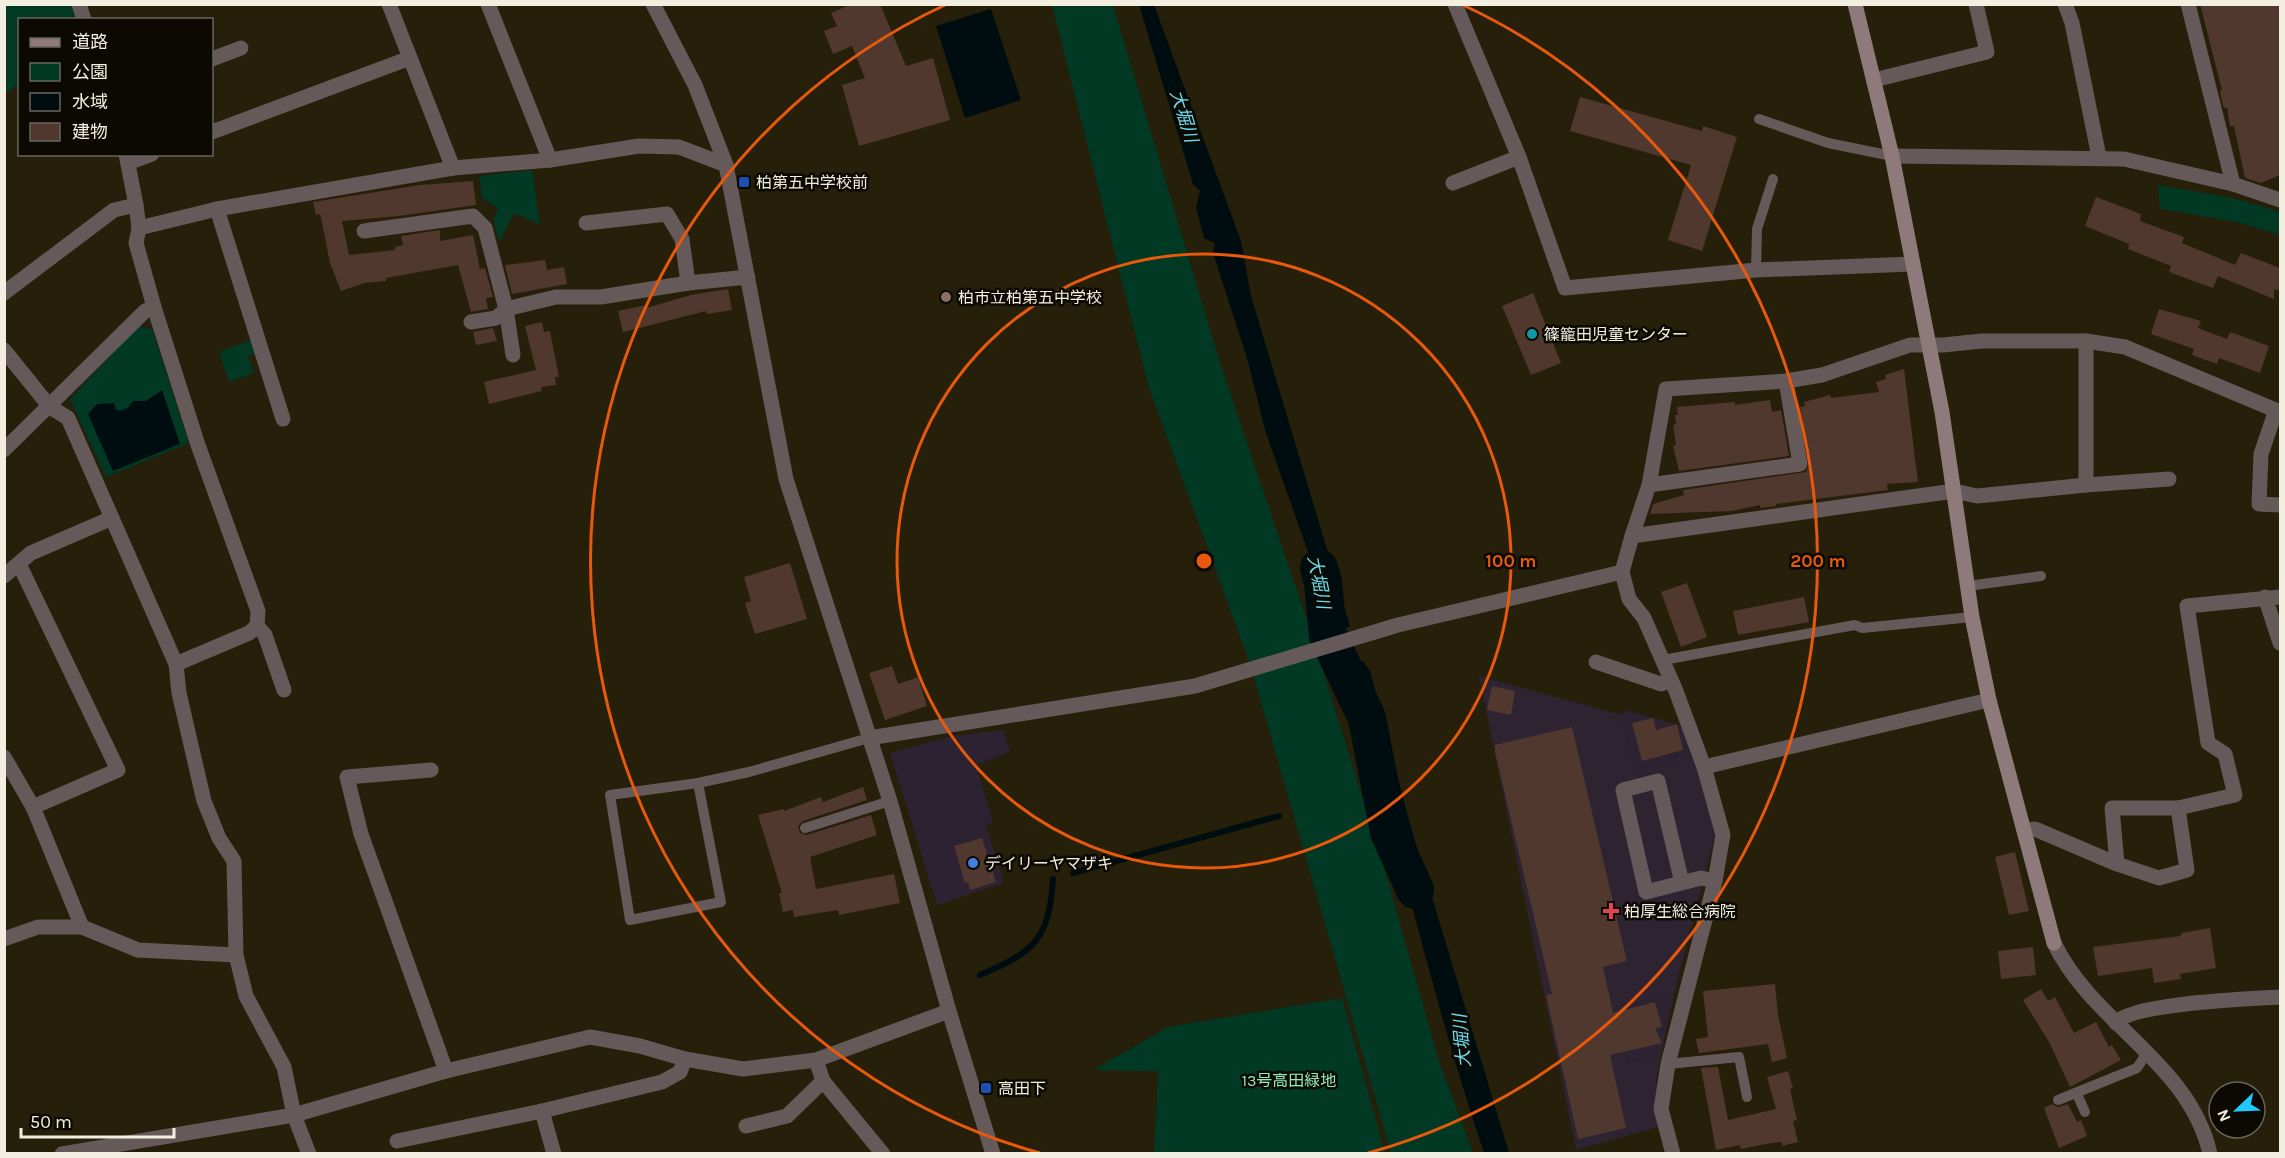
<svg xmlns="http://www.w3.org/2000/svg" width="2285" height="1158" viewBox="0 0 2285 1158" font-family="Karla,'Noto Sans JP',sans-serif">
<style>
.commercial{fill:#2d2231}
.medical{fill:#2d2331}
.green{fill:#013924}
.water{fill:#000d10}
.lines{fill:none;stroke-linecap:round;stroke-linejoin:round}
.stream{stroke:#000d10;stroke-width:6}
.river{stroke:#000d10;stroke-width:38}
.building{fill:#50382e}
.lane{stroke:#66595a;stroke-width:10}
.street{stroke:#66595a;stroke-width:15}
.secondary{stroke:#8e797b;stroke-width:15}
.ring{fill:none;stroke:#e8590c;stroke-width:3}
.transit-dot{fill:#1a4fb4;stroke:#0c0903;stroke-width:2}
.education-dot{fill:#8d6e63;stroke:#0c0903;stroke-width:2}
.culture-dot{fill:#0f9aa8;stroke:#0c0903;stroke-width:2}
.shop-dot{fill:#3f7fe0;stroke:#0c0903;stroke-width:2}
.health-dot{fill:#e0444e;stroke:#0c0903;stroke-width:2}
.labels{text-anchor:middle;stroke-width:5;stroke-linejoin:round;paint-order:stroke}
.poi-label{font-size:16px;fill:#f2efe1;stroke:#0c0903;text-anchor:start}
.park-label{font-size:16px;fill:#91e9bd;stroke:#0c0903}
.water-label{font-size:18px;font-style:italic;fill:#68dbec;stroke:#0c0903}
.centre{fill:#e8590c;stroke:#0c0903;stroke-width:3}
.ring-label{font-size:18px;text-anchor:middle;font-weight:bold;fill:#e8590c;stroke:#0c0903;stroke-width:5;stroke-linejoin:round;paint-order:stroke}
</style>
<rect width="100%" height="100%" fill="#261f09"/>
<g class="commercial">
<path d="M1625 710 1685 727 1697 757 1635 770 1622 715Z"/>
<path d="M1004 730 1010 752 976 765 993 822 986 825 1004 883 937 905 890 753 952 736Z"/>
<path d="M1674 994 1661 1055 1628 1063 1615 1007Z"/>
</g>
<path class="medical" d="M1479 676 1622 715 1635 770 1697 757 1717 828 1674 994 1615 1007 1628 1063 1661 1055 1656 1080 1659 1127 1576 1150Z"/>
<g class="green">
<path d="M5 5H71L76 19 20 20 19 85 5 93Z"/>
<path d="M1052 5H1113L1221 366 1312 635 1383 864 1439 1061 1473 1153H1391L1250 664 1148 385Z"/>
<path d="M532 170 540 225 514 213 499 242 493 220 498 208 482 198 479 176Z"/>
<path d="M2158 185 2233 198 2280 212V235L2237 222 2160 209Z"/>
<path d="M138 326 152 329 189 443 106 477 70 399Z"/>
<path d="M251 340 256 353 248 356 254 373 229 382 219 352Z"/>
<path d="M1342 998 1385 1153H1154L1158 1071 1093 1070 1168 1027Z"/>
</g>
<g class="water">
<path d="M1139 5H1154L1241 241 1251 296 1350 626 1329 639 1322 592 1265 430 1247 358 1213 253 1215 243 1204 238 1196 208 1200 191 1193 184Z"/>
<path d="M991 9 1021 100 965 118 936 26Z"/>
<path d="M162 390 180 444 113 471 88 414 97 404 114 403 116 410C125 411 128 409 133 401H146Z"/>
<path d="M1363 661 1370 671 1410 824 1509 1153H1484C1430 993 1395 827 1344 665Z"/>
</g>
<g class="lines">
<g class="stream">
<path d="M1073 873 1279 816"/>
<path d="M980 975C1034 952 1049 940 1053 879"/>
</g>
<path class="river" d="M1319 568 1323 582 1328 636 1367 718 1389 832 1415 890"/>
</g>
<g class="building">
<path d="M852 4H880L906 66 933 58 950 120 859 146 842 85 865 78 852 46 833 54 824 31 837 26 831 13Z"/>
<path d="M2200 4H2280V175L2261 183 2245 178 2234 126H2230L2227 107 2224 108 2222 101 2220 91 2222 90Z"/>
<path d="M1580 97 1702 131 1703 126 1737 137 1702 251 1668 240 1691 165 1570 131Z"/>
<path d="M473 181 476 205 399 216 342 221 349 255 395 250V247L403 245 401 236 440 230V241L473 235 480 269 485 268 493 297 486 298 488 309 471 312 458 265 386 278V281L364 283 341 291 330 263 322 222 320 214 316 215 313 202 420 185Z"/>
<path d="M2096 197 2141 214 2140 221 2184 237 2182 243 2235 265 2241 253 2280 268V291L2274 289V299L2218 276 2213 288 2169 272 2171 266 2128 249 2129 244 2085 226Z"/>
<path d="M545 260 547 270 564 267 567 284 512 294 505 265Z"/>
<path d="M728 289 732 310 707 314 706 311 623 332 618 311 646 305V308L691 295Z"/>
<path d="M1533 293 1561 363 1531 375 1502 306Z"/>
<path d="M2159 309 2201 321 2198 328 2227 339 2230 332 2269 346 2260 373 2219 358 2217 364 2192 355 2194 349 2151 334Z"/>
<path d="M542 322 544 332 550 331 559 377H555L556 385 541 387 542 391 489 404 484 382 536 370 525 326Z"/>
<path d="M493 328 497 341 476 345 473 332Z"/>
<path d="M1904 369 1918 482 1887 484 1888 490 1776 504V506L1760 508V505L1732 511 1650 514 1653 504 1684 495 1683 490 1806 472 1810 463 1800 407 1805 406 1804 402 1830 395 1831 398 1879 392 1876 382 1886 379 1885 375Z"/>
<path d="M1770 400 1772 412 1781 410 1789 456 1679 471 1673 446 1676 445 1673 425 1676 424 1675 415H1678L1677 407 1735 402V405Z"/>
<path d="M790 563 807 619 755 634 745 603 751 601 744 577Z"/>
<path d="M1687 583 1707 637 1681 647 1661 592Z"/>
<path d="M1804 597 1809 622 1738 635 1733 611Z"/>
<path d="M892 666 898 684 918 677 927 706 885 720 869 673Z"/>
<path d="M1492 686 1515 691 1511 715 1487 710Z"/>
<path d="M1653 718 1656 730 1677 724 1683 750 1642 761 1632 723Z"/>
<path d="M1572 727 1627 961 1603 967 1613 1013 1655 1002 1662 1027 1655 1028 1662 1043 1610 1055 1626 1128 1578 1139 1546 995 1552 994 1495 752V745Z"/>
<path d="M863 787 867 800 803 821 798 826 800 833 807 835 871 815 877 835 810 857 816 889 894 874 900 903 839 915 838 910 794 917 793 910 783 912 779 893H782L758 815 784 809V811L821 797 823 802Z"/>
<path d="M982 838 996 882 970 890 968 882 965 883 954 846Z"/>
<path d="M2015 852 2029 911 2009 915 1995 857Z"/>
<path d="M2210 928 2216 968 2180 974 2181 979 2154 983 2152 968 2098 976 2093 947 2181 936V933Z"/>
<path d="M2033 947 2036 975 2001 979 1998 951Z"/>
<path d="M1775 984 1778 1015 1787 1058 1772 1062 1768 1044 1699 1053 1696 1039 1708 1037 1703 991Z"/>
<path d="M2041 989 2048 1001 2055 997 2074 1033 2096 1022 2109 1047 2112 1045 2121 1060 2070 1087 2049 1042 2023 1000Z"/>
<path d="M1718 1067 1728 1120 1776 1109 1767 1077 1788 1071 1793 1088 1790 1089 1797 1120 1793 1121 1798 1142 1782 1146V1142L1771 1143 1741 1149 1740 1145 1716 1150 1701 1068Z"/>
<path d="M2052 1104 2058 1107 2068 1104 2077 1122 2081 1120 2087 1136 2059 1148 2044 1108Z"/>
</g>
<g class="lines">
<g class="lane">
<path d="M1759 119 1828 143 1892 156"/>
<path d="M1756 270 1757 229 1773 179"/>
<path d="M1968 586 2041 576"/>
<path d="M1663 660 1855 625 1862 628 1972 617"/>
<path d="M698 783 721 902 630 920 610 795 698 783 749 772 869 738"/>
<path d="M805 828 890 801"/>
<path d="M1668 1064 1739 1057 1747 1097"/>
<path d="M2077 1094 2085 1112"/>
<path d="M2058 1100 2137 1068 2147 1053"/>
</g>
<g class="street">
<path d="M79 4 84 20"/>
<path d="M488 4 550 160"/>
<path d="M653 4 695 85 726 165 786 479 890 801 949 1011 993 1154"/>
<path d="M1455 4 1519 157 1565 288 1756 270 1913 264"/>
<path d="M2065 4 2072 23 2099 157"/>
<path d="M2188 4 2233 184 2280 200"/>
<path d="M212 59 241 48"/>
<path d="M1874 80 1987 52 1976 4"/>
<path d="M212 132 410 58"/>
<path d="M126 154 136 205 139 228 136 243 154 307 198 445 258 611 257 626 265 635 284 690"/>
<path d="M1892 156 2124 159 2233 184"/>
<path d="M128 163 152 154"/>
<path d="M453 168 550 160 639 146 679 147 726 165"/>
<path d="M1453 183 1519 157"/>
<path d="M217 209 283 419"/>
<path d="M586 223 667 214 682 239 688 283"/>
<path d="M139 228 217 209 453 168 389 4"/>
<path d="M364 231 473 216 485 228 506 309 496 318 471 322"/>
<path d="M4 293 114 210 136 205"/>
<path d="M4 350 50 407 68 418 176 664"/>
<path d="M513 355 506 309 556 297H601L688 283 748 277"/>
<path d="M2276 410 2261 454 2259 504 2280 505"/>
<path d="M4 450 145 311 154 307"/>
<path d="M1649 485 1800 464 1786 381"/>
<path d="M2086 485 2169 479"/>
<path d="M1632 536 1649 485 1666 389 1786 381 1822 375 1910 345H1943L1982 341H2086L2125 347 2280 412"/>
<path d="M19 564 118 770 33 807"/>
<path d="M1622 572 1629 599 1644 618 1676 691 1704 767 1723 835 1715 881 1668 1064 1661 1109 1673 1154"/>
<path d="M4 576 31 553 112 518"/>
<path d="M2265 597 2280 643"/>
<path d="M257 626 249 633 176 664 179 693 204 801 219 838 234 861 236 955 246 996 284 1067 294 1115 309 1154"/>
<path d="M1596 662 1661 684 1671 680"/>
<path d="M869 738 1195 686 1398 625 1622 572 1632 536 1954 491 1977 496 2086 485V341"/>
<path d="M4 757 33 807 82 927"/>
<path d="M1704 767 1989 700"/>
<path d="M431 770 347 777 361 834 446 1071"/>
<path d="M2024 831 2035 829 2117 864 2159 878 2187 870 2178 808"/>
<path d="M2117 864 2112 808H2178L2235 795 2225 754 2208 743 2187 606 2280 597"/>
<path d="M1682 883 1658 781 1623 790 1646 892 1701 878 1715 881"/>
<path d="M4 939 38 927H82L138 950 236 955"/>
<path d="M2054 943C2093 1024 2190 1063 2210 1154"/>
<path d="M2116 1023C2131 1003 2251 999 2280 997"/>
<path d="M823 1081 883 1154"/>
<path d="M746 1126 787 1116 823 1081 816 1060"/>
<path d="M397 1141 542 1111"/>
<path d="M62 1154 294 1115 446 1071 590 1037 640 1046 685 1059 743 1069 816 1060 949 1011"/>
<path d="M554 1154 542 1111 662 1082 680 1072 685 1059"/>
</g>
<path class="secondary" d="M1855 4 1892 156 1913 264 1942 412 1972 617 1989 700 2054 943"/>
</g>
<g class="ring">
<circle cx="1204" cy="561" r="307"/>
<path d="M1040 1153A614 614 0 0 1 945 5M1463 5A614 614 0 0 1 1368 1153"/>
</g>
<g class="transit-dot">
<rect x="738" y="176" width="12" height="12" rx="3"/>
<rect x="980" y="1082" width="12" height="12" rx="3"/>
</g>
<circle class="education-dot" cx="946" cy="297" r="6"/>
<circle class="culture-dot" cx="1532" cy="334" r="6"/>
<circle class="shop-dot" cx="973" cy="863" r="6"/>
<path class="health-dot" d="M1608 902h6v6h6v6h-6v6h-6v-6h-6v-6h6z"/>
<g class="labels">
<g class="poi-label">
<text x="756" y="188">柏第五中学校前</text>
<text x="958" y="303">柏市立柏第五中学校</text>
<text x="1544" y="340">篠籠田児童センター</text>
<text x="985" y="869">デイリーヤマザキ</text>
<text x="1624" y="917">柏厚生総合病院</text>
<text x="998" y="1094">高田下</text>
</g>
<g class="park-label">
<text x="1289" y="1086">13号高田緑地</text>
</g>
<g class="water-label">
<text transform="translate(1184 116) rotate(73)" y="6">大堀川</text>
<text transform="translate(1319 582) rotate(79)" y="6">大堀川</text>
<text transform="translate(1462 1041) rotate(-95)" y="6">大堀川</text>
</g>
</g>
<circle cx="1204" cy="561" r="9" class="centre"/>
<g class="ring-label">
<text x="1511" y="567">100 m</text>
<text x="1818" y="567">200 m</text>
</g>
<rect width="2285" height="1158" fill="none" stroke="#f2efe1" stroke-width="12"/>
<rect x="18" y="18" width="195" height="138" fill="#0c0903" stroke="#68655c" stroke-width="1.5"/>
<rect x="30" y="38" width="30" height="9" fill="#8e797b" stroke="#68655c" stroke-width="1.5"/>
<text x="72" y="48" font-size="18" fill="#f2efe1">道路</text>
<rect x="30" y="63" width="30" height="18" fill="#013924" stroke="#68655c" stroke-width="1.5"/>
<text x="72" y="78" font-size="18" fill="#f2efe1">公園</text>
<rect x="30" y="93" width="30" height="18" fill="#000d10" stroke="#68655c" stroke-width="1.5"/>
<text x="72" y="108" font-size="18" fill="#f2efe1">水域</text>
<rect x="30" y="123" width="30" height="18" fill="#50382e" stroke="#68655c" stroke-width="1.5"/>
<text x="72" y="138" font-size="18" fill="#f2efe1">建物</text>
<g transform="translate(2237 1110) rotate(247)"><circle r="28" fill="#0c0903" stroke="#68655c" stroke-width="1.5"/>
<path d="M0-4.5L10 22L0 15L-10 22Z" fill="#20c9fd"/>
<text y="-9" font-size="16" font-weight="bold" text-anchor="middle" fill="#f2efe1">N</text>
</g>
<path d="M21 1128v9h153v-9" fill="none" stroke="#f2efe1" stroke-width="3"/>
<text x="30" y="1128" font-size="18" fill="#f2efe1" stroke="#0c0903" stroke-width="4.5" paint-order="stroke">50 m</text>
</svg>
